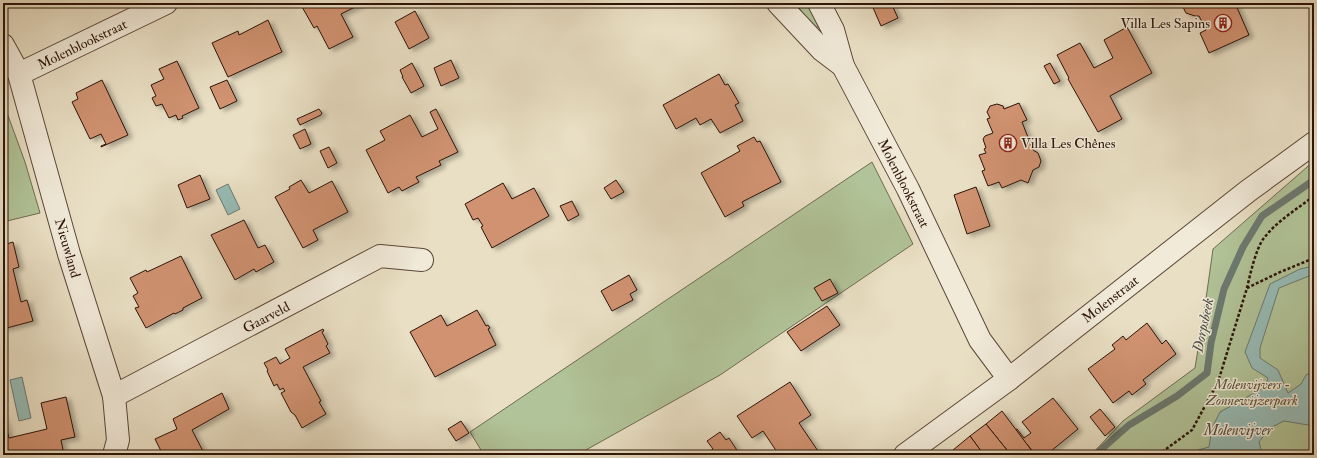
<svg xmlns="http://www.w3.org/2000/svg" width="1317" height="458" viewBox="0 0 1317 458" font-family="'IM FELL Double Pica',serif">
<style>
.green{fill:#b1c398;stroke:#6e6c50}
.water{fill:#97bcb6;stroke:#6c7970}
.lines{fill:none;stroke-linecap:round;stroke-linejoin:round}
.stream{stroke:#6c7970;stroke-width:7}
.building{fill:#d09271;stroke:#2c1408;filter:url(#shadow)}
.minor-casing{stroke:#5b4737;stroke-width:24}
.path{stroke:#2c1408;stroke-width:2.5;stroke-dasharray:3 2;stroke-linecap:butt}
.minor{stroke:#f1ead9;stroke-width:22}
.labels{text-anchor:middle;stroke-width:3;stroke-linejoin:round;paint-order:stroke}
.poi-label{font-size:14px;fill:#2c1408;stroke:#f1ead9;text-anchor:end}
.street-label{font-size:14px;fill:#2c1408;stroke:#f1ead9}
.park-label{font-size:14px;font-style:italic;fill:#5b513a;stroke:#f1ead9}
.water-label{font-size:15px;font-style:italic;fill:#514f45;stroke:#f1ead9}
</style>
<defs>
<filter id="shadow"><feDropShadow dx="4.5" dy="2.5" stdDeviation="2" flood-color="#0004"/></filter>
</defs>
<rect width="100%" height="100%" fill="#e9dfc4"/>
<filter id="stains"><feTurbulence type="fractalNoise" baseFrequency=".005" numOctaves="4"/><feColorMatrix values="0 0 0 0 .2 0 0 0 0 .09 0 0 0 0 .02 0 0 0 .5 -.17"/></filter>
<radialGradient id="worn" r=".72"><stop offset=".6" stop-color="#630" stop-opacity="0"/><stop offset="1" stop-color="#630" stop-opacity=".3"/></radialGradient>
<g class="green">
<path d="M795 3H813L821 27H814Z"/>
<path d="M3 102 25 162 40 213 3 222Z"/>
<path d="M1314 161V455H1091L1123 421 1195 368 1205 306 1213 249Z"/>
<path d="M872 162 913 244 720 375 577 455H484L470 432Z"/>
</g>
<g class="water">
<path d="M228 184 240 209 228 215 216 190Z"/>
<path d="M1314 266V274L1279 288 1260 348V358L1278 370 1288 393 1301 384 1306 375 1314 371V426L1284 421 1270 428 1259 442 1262 453 1268 455H1194L1198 450 1209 447 1212 428 1220 412 1265 387 1268 378 1252 368 1245 352 1270 284 1300 269Z"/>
<path d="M22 377 31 418 19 421 10 380Z"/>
</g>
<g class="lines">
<path class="stream" d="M1095 455 1129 425 1177 396 1207 373 1211 343 1224 289 1243 247 1262 216 1314 180"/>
</g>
<g class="building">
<path d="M305 3H361V4L341 14 353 37 329 49 317 26 314 28 301 5Z"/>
<path d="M871 3H891L898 18 881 26Z"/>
<path d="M1181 3H1235L1249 35 1209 53 1200 33 1206 30 1199 16H1195L1186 13Z"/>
<path d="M415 11 429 38 409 49 395 22Z"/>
<path d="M268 20 282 52 228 77 212 43 238 31 239 35Z"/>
<path d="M1127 27 1152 73 1110 96 1122 119 1098 132 1068 79 1069 78 1057 55 1080 43 1094 68 1113 58 1104 40Z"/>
<path d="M451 60 459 78 441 86 434 68Z"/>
<path d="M177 61 199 108 182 116 183 118 178 120 176 115 169 118 162 104 156 106 152 98 156 96 151 85 164 79 159 69Z"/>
<path d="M412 63 424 86 411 93 402 77H403L400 70Z"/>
<path d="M1050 63 1060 81 1054 84 1044 66Z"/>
<path d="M719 74 725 85 728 84 739 103 735 105 743 121 720 133 711 119 700 125 696 118 676 129 663 105Z"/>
<path d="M102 80 128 135 101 147V146L106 144 101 134 90 139 72 102 78 99 76 93Z"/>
<path d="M227 80 237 101 220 109 210 87Z"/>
<path d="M1019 103 1027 120 1022 122 1033 150 1038 153 1041 161 1039 167 1033 170 1028 183 1021 180 1002 188 999 182 988 186 982 171 985 170 979 155 986 153 984 149 986 148 983 139 985 136 993 133 987 119 990 118 987 112 990 106 997 104 1003 106 1004 109Z"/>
<path d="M319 109 322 113 321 115 300 125 297 119Z"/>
<path d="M436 109 458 152 439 161 441 165 416 177 419 182 402 191 399 187 388 193 366 150 385 140 380 131 410 115 422 137 438 129 430 112Z"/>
<path d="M305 129 311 144 300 149 293 135Z"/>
<path d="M754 137 757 142 760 141 781 182 742 202 744 206 725 217 701 173 740 151 737 146Z"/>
<path d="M329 147 337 163 328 168 320 151Z"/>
<path d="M200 175 210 199 187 208 178 185Z"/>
<path d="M301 180 309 193 332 181 348 212 313 230 318 240 303 248 275 197 290 189 289 187Z"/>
<path d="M616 180 624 192 611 199 604 188Z"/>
<path d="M503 183 512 199 534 188 549 216 492 248 481 227 483 226 478 218 473 220 465 204Z"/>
<path d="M976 187 990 226 967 234 954 195Z"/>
<path d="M572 201 579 215 568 221 560 206Z"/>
<path d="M244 220 258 248 265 245 274 262 256 272 254 269 235 280 211 235Z"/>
<path d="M13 242 19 267 13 269 21 302 27 300 33 321 3 329V245Z"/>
<path d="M181 256 202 298 183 308V310L175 314 174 313 146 328 135 308 139 307 133 296 138 293 130 278 146 270 147 272Z"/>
<path d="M629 275 637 290 630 294 633 300 612 311 601 291Z"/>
<path d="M830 279 838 293 822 301 814 288Z"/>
<path d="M827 306 840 325 801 351 787 332Z"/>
<path d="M477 310 486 326 488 325 490 328 488 329 496 345 435 377 410 332 441 315 447 326Z"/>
<path d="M1147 323 1162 344 1166 340 1176 354 1143 380 1146 384 1132 395 1129 391 1113 403 1088 369 1115 349 1112 345 1123 336 1126 340Z"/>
<path d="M323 329 324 331 322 332 328 344 326 346 330 353 303 367 321 401 319 402 326 414 302 428 295 415 291 412 281 393 285 391 283 388 280 390 277 384 274 386 267 371 268 370 264 363 276 357 280 364 290 358 285 349Z"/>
<path d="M790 382 811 415 799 423 820 454 818 455H779L763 431 752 438 737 416Z"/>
<path d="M222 393 229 409 192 430 205 455H163L155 439 177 429 173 419Z"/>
<path d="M66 397 75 437 61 440 64 455H3V415L9 438 47 429 41 403Z"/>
<path d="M1053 398 1078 429 1046 455H1036L1015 430 1017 429 1024 438 1031 433 1022 422Z"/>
<path d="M1100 409 1115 427 1105 436 1090 417Z"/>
<path d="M1002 411 1035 455H1011L986 424Z"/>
<path d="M461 421 469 433 456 441 448 429Z"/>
<path d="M986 424 1011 455H984L970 436Z"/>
<path d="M720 432 726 440 729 438 740 455H704L713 449 707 441Z"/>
<path d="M970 436 984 455H947Z"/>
</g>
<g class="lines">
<defs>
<g id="minor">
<path d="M778 3 822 50 843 66 908 189 980 340 1009 379"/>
<path d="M819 3 833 30 843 66"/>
<path d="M3 45 19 74 69 254 114 396 118 440 114 455"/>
<path d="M19 74 166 3"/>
<path d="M114 396 380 256 422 260"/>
<path d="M905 455 1009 379 1248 191 1314 143"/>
</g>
</defs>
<use href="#minor" class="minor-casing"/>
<g class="path">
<path d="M1247 288C1250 275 1256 248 1264 238 1277 221 1297 209 1314 196"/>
<path d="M1158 455 1192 430 1218 382 1247 288 1278 273 1314 258"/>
</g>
<use href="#minor" class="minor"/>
</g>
<defs>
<symbol id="building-ring" viewBox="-11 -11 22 22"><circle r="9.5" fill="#f1ead9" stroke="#8f2418" stroke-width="1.5"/><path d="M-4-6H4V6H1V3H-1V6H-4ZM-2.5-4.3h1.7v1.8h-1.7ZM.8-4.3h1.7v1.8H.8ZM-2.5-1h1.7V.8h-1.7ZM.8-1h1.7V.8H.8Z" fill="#8f2418"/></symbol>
</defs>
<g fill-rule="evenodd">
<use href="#building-ring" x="1213" y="13" width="20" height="20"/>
<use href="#building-ring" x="998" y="133" width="20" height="20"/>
</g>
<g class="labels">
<g class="poi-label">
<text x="1210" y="28">Villa Les Sapins</text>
<text x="1021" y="148" text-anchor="start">Villa Les Chênes</text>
</g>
<g class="street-label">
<text transform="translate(82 44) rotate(-26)" y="5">Molenblookstraat</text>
<text transform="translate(904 183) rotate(63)" y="5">Molenblookstraat</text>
<text transform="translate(68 248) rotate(74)" y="5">Nieuwland</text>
<text transform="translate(1110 299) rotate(-38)" y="5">Molenstraat</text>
<text transform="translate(266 317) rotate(-28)" y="5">Gaarveld</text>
</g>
<g class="park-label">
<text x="1252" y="389">Molenvijvers -<tspan x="1252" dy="16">Zonnewijzerpark</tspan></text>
</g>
<g class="water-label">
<text transform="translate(1203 325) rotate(-78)" y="5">Dorpsbeek</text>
<text x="1238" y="435">Molenvijver</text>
</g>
</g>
<rect width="1317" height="458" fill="none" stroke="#e9dfc4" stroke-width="16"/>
<rect x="4" y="4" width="1309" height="450" fill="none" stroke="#2c1408" stroke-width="2"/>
<rect x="8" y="8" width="1301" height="442" fill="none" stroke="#2c1408"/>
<rect width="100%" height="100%" filter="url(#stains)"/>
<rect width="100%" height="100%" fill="url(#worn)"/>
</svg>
